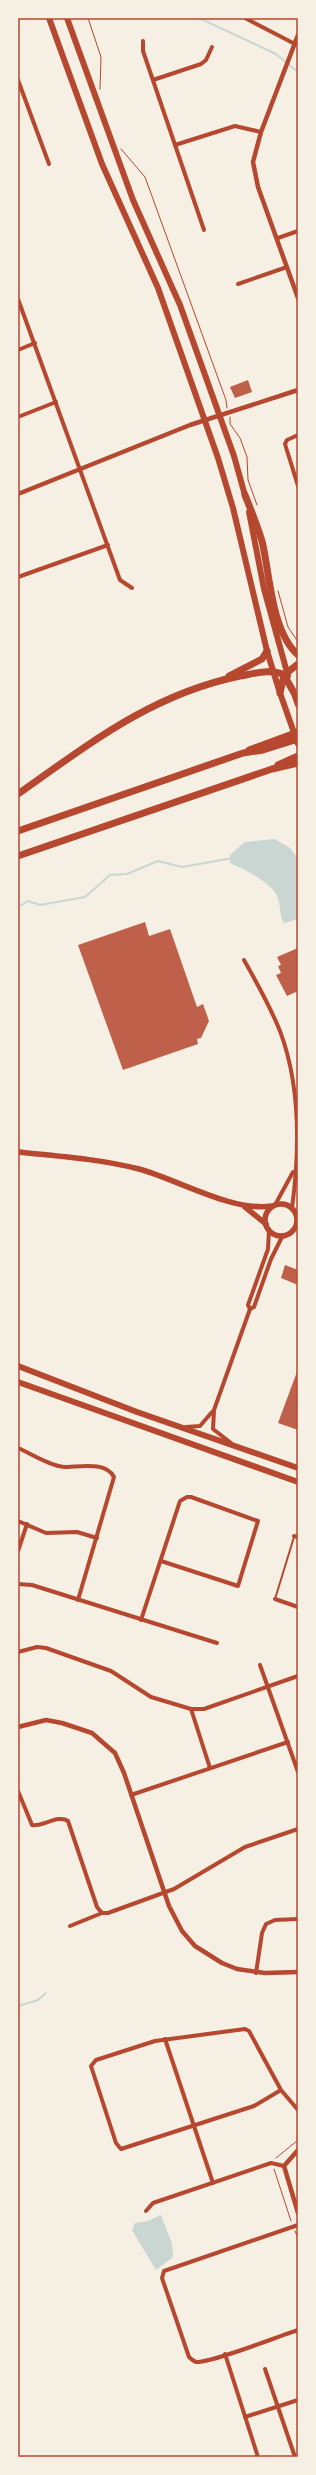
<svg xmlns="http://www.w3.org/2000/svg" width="316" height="2475" viewBox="0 0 316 2475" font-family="Quicksand,sans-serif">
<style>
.water{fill:#c9d6d2}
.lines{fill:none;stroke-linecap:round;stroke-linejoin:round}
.stream{stroke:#c9d6d2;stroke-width:2}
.building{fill:#bf614a}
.path{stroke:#b5482f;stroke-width:1}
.service{stroke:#b5482f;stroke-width:2}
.minor{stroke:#b5482f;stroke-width:4}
.tertiary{stroke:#b5482f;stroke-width:4.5}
.secondary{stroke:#b5482f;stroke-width:5.5}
.primary{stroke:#b5482f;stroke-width:6}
.trunk{stroke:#b5482f;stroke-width:6}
.motorway{stroke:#b5482f;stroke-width:7}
.neatline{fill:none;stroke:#b5482f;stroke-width:1.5}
</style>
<rect width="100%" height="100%" fill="#f6efe4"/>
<g class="water">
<path d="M275 839 290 848 298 859V919L284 923C279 915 281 907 278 898 273 883 244 869 230 863V855L245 842Z"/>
<path d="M161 2215 172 2244 173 2257 156 2270 132 2230 135 2223 148 2221Z"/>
</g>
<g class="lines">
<g class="stream">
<path d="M199 18 276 54 298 72"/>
<path d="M18 907 28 901 40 905 85 897 110 875 127 874 158 861 182 867 233 858"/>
<path d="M18 2006 38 2000 46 1993"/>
</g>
</g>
<g class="building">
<path d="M248 380 252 392 235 398 230 387Z"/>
<path d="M145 922 149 936 170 929 197 1007 203 1004 209 1021 201 1038 197 1039 198 1044 123 1070 78 945Z"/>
<path d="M298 948V991L287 996 276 975 281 973 278 966 281 965 277 957Z"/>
<path d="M285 1265 298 1270V1285L281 1278Z"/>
<path d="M298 1369V1430L278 1423Z"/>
</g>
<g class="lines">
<g class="path">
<path d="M88 18 101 57 100 89"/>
<path d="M121 149 145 177 226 400 227 408"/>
<path d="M230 417V424L240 438 247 457 248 480 257 505"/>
<path d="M278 591 288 627 298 642"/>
<path d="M276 2158 298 2140"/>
<path d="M274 2169 291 2221"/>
<path d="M295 2231 298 2238"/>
</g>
<path class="service" d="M275 1599 294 1537"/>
<g class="minor">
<path d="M245 18 295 44"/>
<path d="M143 41V51L204 230"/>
<path d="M18 80 49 164"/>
<path d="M153 80 201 64 206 60 212 47"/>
<path d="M175 145 235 126 261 132"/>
<path d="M278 238 298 231"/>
<path d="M238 284 287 267"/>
<path d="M18 299 120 580 132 588"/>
<path d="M18 350 35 343"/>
<path d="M18 417 56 402"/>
<path d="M298 435 287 440 285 444 298 486"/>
<path d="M18 577 108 545"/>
<path d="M244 960C257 983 270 1006 280 1031 301 1087 300 1149 292 1208"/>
<path d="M275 1205 293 1172"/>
<path d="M250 1309 248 1305 268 1249 269 1229"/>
<path d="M186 1427 200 1426 212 1412"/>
<path d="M231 1443 213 1429 214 1410 250 1309 254 1307 271 1259 283 1235"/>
<path d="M18 1448C32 1454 50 1466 65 1467 79 1467 106 1461 114 1477L78 1600"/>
<path d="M18 1521 46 1533 77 1532 97 1538"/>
<path d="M294 1536 298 1537"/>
<path d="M18 1551 27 1524"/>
<path d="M18 1584 32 1585 217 1643"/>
<path d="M275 1599 298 1607"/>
<path d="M141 1620 180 1501 187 1497H191L258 1521 238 1586 161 1561"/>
<path d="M18 1652 37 1647 46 1648 111 1671 151 1697 191 1709H204L298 1676"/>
<path d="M260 1665 298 1772"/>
<path d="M191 1709 210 1768"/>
<path d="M18 1791 32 1825C43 1827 58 1814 68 1821L97 1907 102 1913"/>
<path d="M131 1795 288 1742"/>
<path d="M70 1926 102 1913H108L174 1889 245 1847 298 1829"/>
<path d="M256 1973 262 1933 266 1924 275 1920 298 1919"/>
<path d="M165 2039 213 2183"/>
<path d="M281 2090 254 2106 121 2149 116 2143 91 2066 96 2060 155 2041 245 2029 249 2031 281 2090 298 2110"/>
<path d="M146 2211 153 2203 271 2163 284 2166"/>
<path d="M298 2225 164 2271 162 2278 189 2357C191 2359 193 2361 196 2362 212 2363 279 2336 298 2330"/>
<path d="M225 2354 258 2457"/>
<path d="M265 2369 295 2457"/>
<path d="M245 2417 298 2400"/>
</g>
<g class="tertiary">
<path d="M298 35 261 132 253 162 258 187 298 298"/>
<path d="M18 494 190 425 298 390"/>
<path d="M18 1727 46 1720 62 1723 92 1733 115 1753 124 1773 169 1906 182 1931 195 1946 222 1963 237 1969 265 1973 298 1972"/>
<path d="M298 2150 284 2166 298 2213"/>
</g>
<g class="secondary">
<path d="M18 1152C58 1156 100 1159 139 1169 179 1180 232 1212 272 1206"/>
<circle cx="281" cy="1220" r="16"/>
<path d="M245 1207 266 1224"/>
</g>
<g class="primary">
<path d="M49 18 102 164 158 288 218 458 233 508 267 651 280 693"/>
<path d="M67 18 133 200 180 305 234 456 246 499"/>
<path d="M249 512 264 589 288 676"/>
<path d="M18 1366 137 1412 298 1468"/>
<path d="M18 1382 298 1482"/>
</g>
<g class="trunk">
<path d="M293 691 298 705"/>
<path d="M280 693 298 744"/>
</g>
<g class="motorway">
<path d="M245 495C251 510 257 525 262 541 270 574 271 631 298 655"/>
<path d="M229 676 262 659 267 651"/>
<path d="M280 693 284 675 298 664"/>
<path d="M249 750 298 732"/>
<path d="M278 765 298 756"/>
<path d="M18 794C89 744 152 694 240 676 253 674 272 668 284 675L293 691"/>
<path d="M18 831 243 753 263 750 298 739"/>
<path d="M18 856 272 769 298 763"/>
</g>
</g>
<rect width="316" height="2475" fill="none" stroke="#f6efe4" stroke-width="38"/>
<rect x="19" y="19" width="278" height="2437" class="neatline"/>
</svg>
